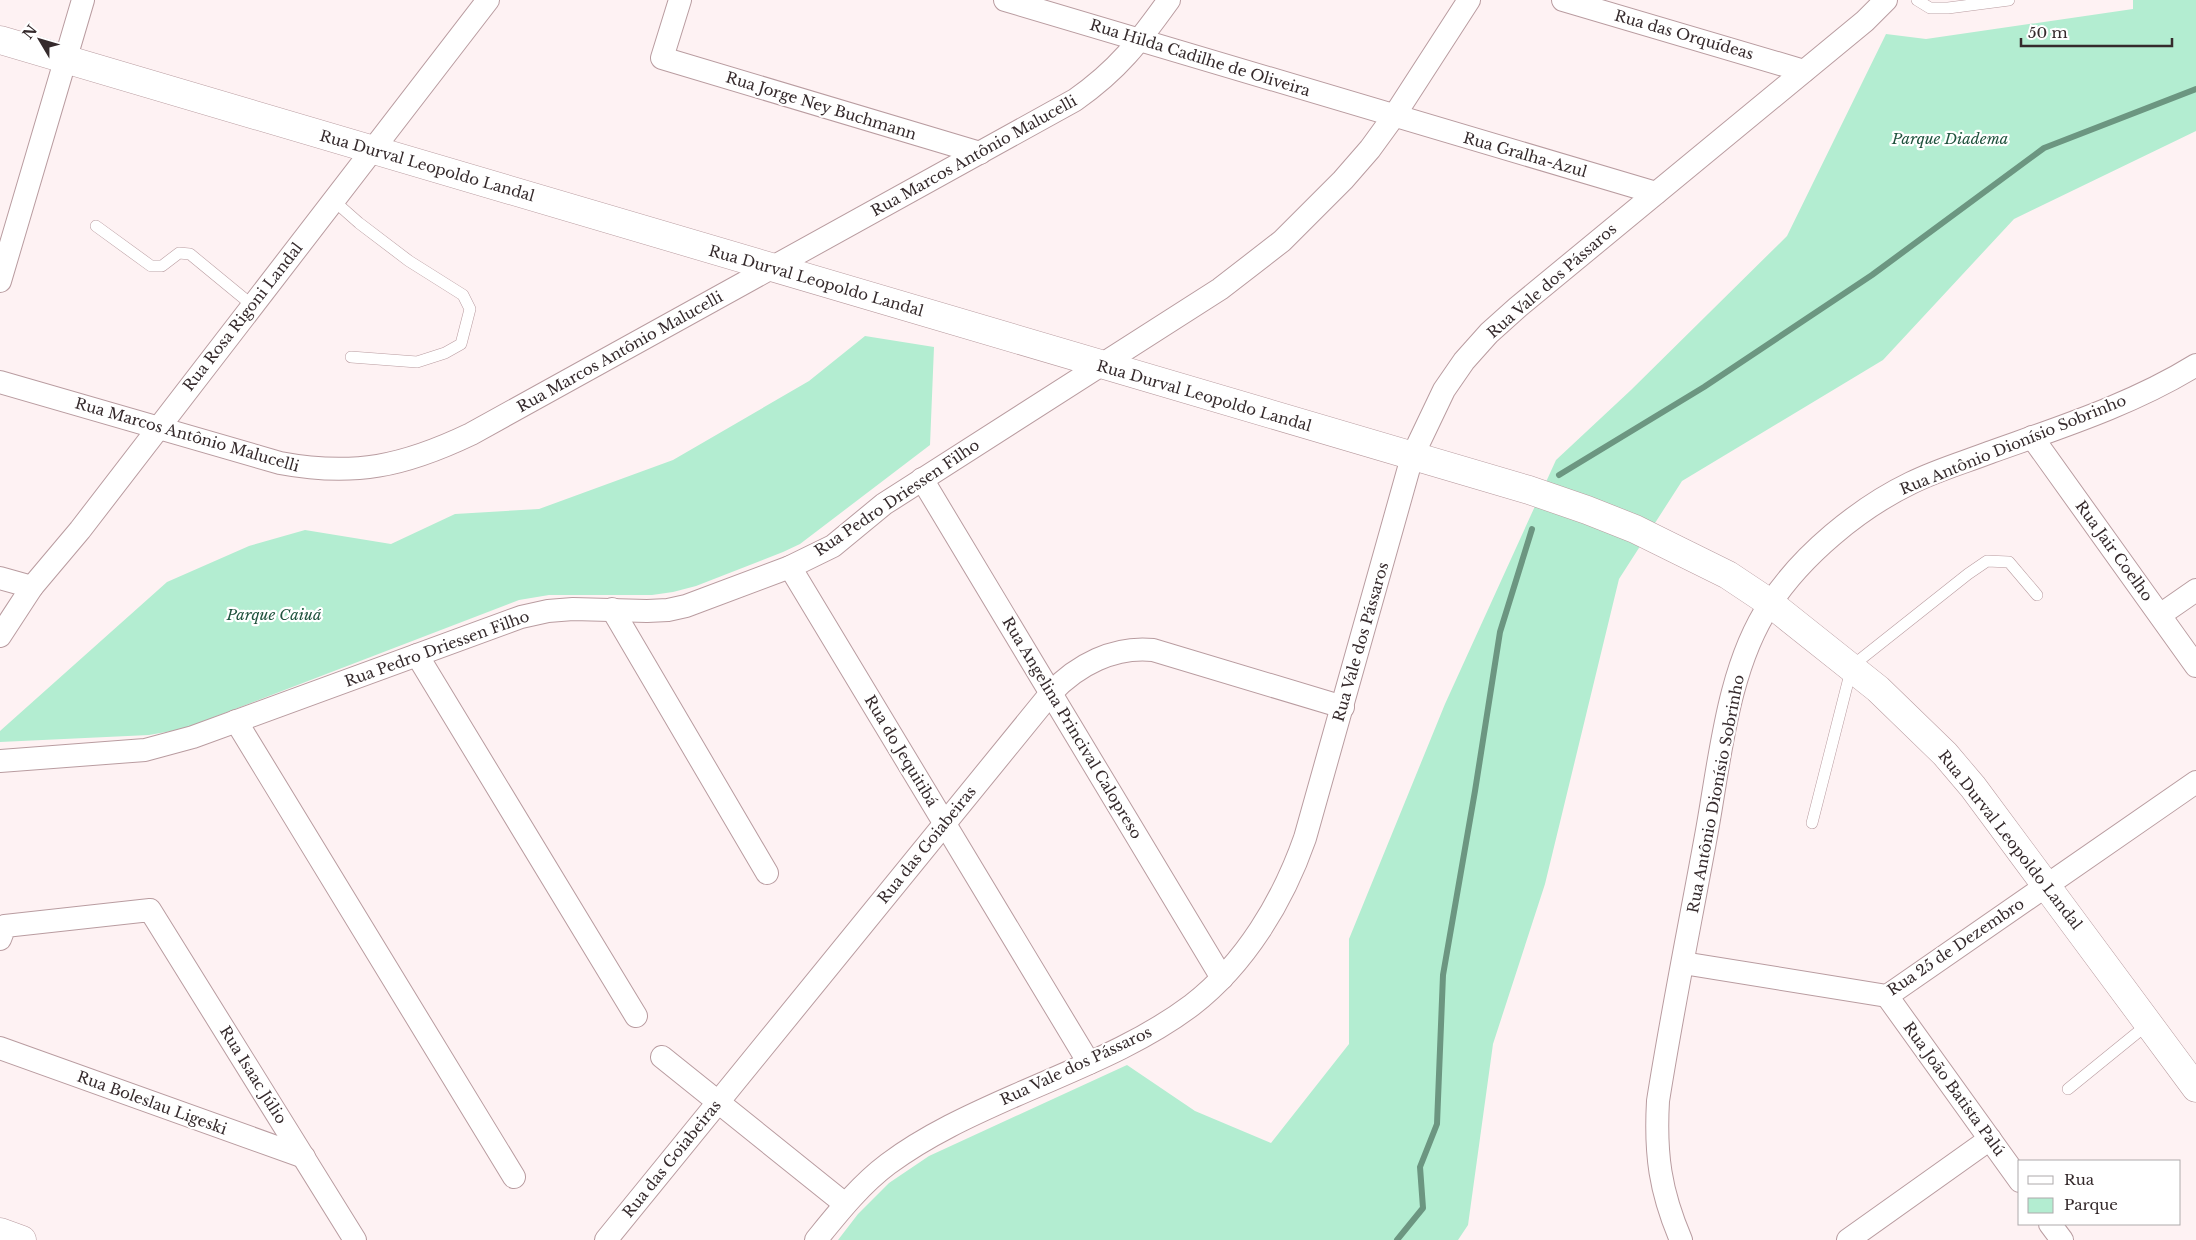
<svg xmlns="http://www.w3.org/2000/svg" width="2196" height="1240" viewBox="0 0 2196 1240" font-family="'Libre Baskerville',serif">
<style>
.green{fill:#b3edd1}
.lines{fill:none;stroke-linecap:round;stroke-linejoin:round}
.stream{stroke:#6c9681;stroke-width:6}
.lane-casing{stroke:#b99ca0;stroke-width:12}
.street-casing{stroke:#b99ca0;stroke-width:24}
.secondary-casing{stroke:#b99ca0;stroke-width:29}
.lane{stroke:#fff;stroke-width:11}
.street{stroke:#fff;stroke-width:22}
.secondary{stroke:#fff;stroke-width:28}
.labels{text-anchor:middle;stroke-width:4.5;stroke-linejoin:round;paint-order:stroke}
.street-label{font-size:15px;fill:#352a2c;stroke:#fff}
.park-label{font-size:15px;font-style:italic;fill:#20533e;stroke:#fff}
</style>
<rect width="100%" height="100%" fill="#fef2f3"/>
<g class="green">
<path d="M2133 0H2196V131L2014 219 1883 360 1682 481 1619 579 1545 884 1493 1044 1468 1225 1458 1240H838L858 1214 889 1183 929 1156 1127 1065 1195 1111 1271 1143 1349 1044V939L1445 704 1556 460 1631 390 1787 236 1886 34 1926 39 2133 9Z"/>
<path d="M865 336 934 347 930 445 800 544 783 552 696 586 673 592 652 595H549L519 600 183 729 149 735 0 742V731L167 582 249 546 305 530 391 544 455 514 539 509 673 460 809 381Z"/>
</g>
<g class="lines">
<g class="stream">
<path d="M1559 475 1704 387 1872 275 2044 148 2196 89"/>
<path d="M1397 1240 1423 1208 1420 1167 1437 1124 1443 975 1475 791 1500 632 1532 529"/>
</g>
<defs>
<g id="lane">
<path d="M1917 0 1930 8H1948L2009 0"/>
<path d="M333 200 359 223 409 261 463 295 470 309 461 344 445 353 417 362 351 357"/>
<path d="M96 226 151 266H162L179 253 190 254 252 305"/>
<path d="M1812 823 1852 666 1968 574 1987 561 2009 562 2037 595"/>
<path d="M2068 1089 2148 1024"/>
</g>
<g id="street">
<path d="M680 0 662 58 980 153"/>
<path d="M1005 0 1656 193"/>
<path d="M1563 0 1804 71"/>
<path d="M0 281 83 0"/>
<path d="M0 382 280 463C354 477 404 466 471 434L1075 100C1119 69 1138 43 1169 0"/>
<path d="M2032 437 2196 666"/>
<path d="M922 479 1222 978"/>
<path d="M790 567 1089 1063"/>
<path d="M0 578 32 587"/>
<path d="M612 609 767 873"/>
<path d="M2160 615 2196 590"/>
<path d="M0 636 32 587 80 530 488 0"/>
<path d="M417 655 636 1016"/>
<path d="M236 721 514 1177"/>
<path d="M0 761 145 750 193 737 521 617 548 611 573 609 647 611 668 610 686 606 790 567 833 546 884 504 1220 289 1282 241 1343 180 1370 149 1394 116 1469 0"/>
<path d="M0 939 5 926 150 910 355 1240"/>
<path d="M1683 963 1887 996 2196 782"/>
<path d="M1887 996 2020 1181"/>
<path d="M0 1048 304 1157"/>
<path d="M662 1057 845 1204"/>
<path d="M2050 1224 2062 1240"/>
<path d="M606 1240 1051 693C1077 665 1114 646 1153 650L1343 707"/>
<path d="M816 1240C838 1213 860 1185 888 1164 927 1135 971 1115 1014 1096 1075 1069 1139 1045 1192 1005 1245 964 1283 901 1305 838L1412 457 1444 390 1464 361 1489 333 1518 307 1865 21 1886 0"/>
<path d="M1681 1240C1660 1191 1655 1154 1658 1101 1672 1012 1690 924 1706 836 1720 761 1727 668 1770 604 1802 555 1859 508 1911 483 1937 470 1965 462 1991 452 2061 427 2133 404 2196 365"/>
<path d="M1848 1240 1990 1139"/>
</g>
<g id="secondary">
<path d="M0 40 1529 490 1587 510 1635 529 1728 575 1770 603 1878 689 1945 754 1973 787 2196 1088"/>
<path d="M0 1232 22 1240"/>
</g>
</defs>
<use href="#lane" class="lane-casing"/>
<use href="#street" class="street-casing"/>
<use href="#secondary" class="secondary-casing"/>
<use href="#lane" class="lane"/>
<use href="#street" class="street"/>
<use href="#secondary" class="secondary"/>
</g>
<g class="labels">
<g class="street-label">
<text transform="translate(1684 35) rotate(16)" y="5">Rua das Orquídeas</text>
<text transform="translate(1200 58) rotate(17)" y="5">Rua Hilda Cadilhe de Oliveira</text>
<text transform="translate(821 106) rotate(17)" y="5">Rua Jorge Ney Buchmann</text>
<text transform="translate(1525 155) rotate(16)" y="5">Rua Gralha-Azul</text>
<text transform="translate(974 156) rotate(-29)" y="5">Rua Marcos Antônio Malucelli</text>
<text transform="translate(427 166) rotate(16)" y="5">Rua Durval Leopoldo Landal</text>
<text transform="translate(816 281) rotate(16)" y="5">Rua Durval Leopoldo Landal</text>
<text transform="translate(1552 281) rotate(-41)" y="5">Rua Vale dos Pássaros</text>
<text transform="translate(243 317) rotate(-52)" y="5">Rua Rosa Rigoni Landal</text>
<text transform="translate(620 352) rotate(-29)" y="5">Rua Marcos Antônio Malucelli</text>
<text transform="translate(1204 396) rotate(16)" y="5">Rua Durval Leopoldo Landal</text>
<text transform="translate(187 435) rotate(16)" y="5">Rua Marcos Antônio Malucelli</text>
<text transform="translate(2013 445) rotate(-22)" y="5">Rua Antônio Dionísio Sobrinho</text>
<text transform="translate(897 498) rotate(-34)" y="5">Rua Pedro Driessen Filho</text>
<text transform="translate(2114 551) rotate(54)" y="5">Rua Jair Coelho</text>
<text transform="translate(1361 642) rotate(-74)" y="5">Rua Vale dos Pássaros</text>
<text transform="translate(437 649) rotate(-20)" y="5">Rua Pedro Driessen Filho</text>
<text transform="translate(1072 728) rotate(59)" y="5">Rua Angelina Princival Calopreso</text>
<text transform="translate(901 751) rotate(59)" y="5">Rua do Jequitibá</text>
<text transform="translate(1716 794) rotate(-79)" y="5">Rua Antônio Dionísio Sobrinho</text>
<text transform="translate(2010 840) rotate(52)" y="5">Rua Durval Leopoldo Landal</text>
<text transform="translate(927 845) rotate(-51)" y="5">Rua das Goiabeiras</text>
<text transform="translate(1956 947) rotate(-34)" y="5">Rua 25 de Dezembro</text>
<text transform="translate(1076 1066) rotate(-25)" y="5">Rua Vale dos Pássaros</text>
<text transform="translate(253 1075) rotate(58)" y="5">Rua Isaac Júlio</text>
<text transform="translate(1954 1089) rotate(54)" y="5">Rua João Batista Palú</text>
<text transform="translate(152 1103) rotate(20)" y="5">Rua Boleslau Ligeski</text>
<text transform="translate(672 1159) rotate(-51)" y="5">Rua das Goiabeiras</text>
</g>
<g class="park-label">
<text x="1950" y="144">Parque Diadema</text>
<text x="274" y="620">Parque Caiuá</text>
</g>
</g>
<rect x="2018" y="1160" width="162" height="65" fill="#ffffff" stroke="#aeaaab"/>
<rect x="2028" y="1176" width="25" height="8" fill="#ffffff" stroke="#aeaaab"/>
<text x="2064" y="1185" font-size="15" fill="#352a2c">Rua</text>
<rect x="2028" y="1198" width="25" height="15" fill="#b3edd1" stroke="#aeaaab"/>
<text x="2064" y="1210" font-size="15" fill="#352a2c">Parque</text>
<g transform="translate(40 40) rotate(308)" stroke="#ffffff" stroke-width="4" paint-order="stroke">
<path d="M0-4L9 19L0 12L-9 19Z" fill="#352a2c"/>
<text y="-8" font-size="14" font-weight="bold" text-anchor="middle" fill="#352a2c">N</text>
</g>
<path d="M2021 38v8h151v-8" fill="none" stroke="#352a2c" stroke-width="2.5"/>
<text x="2028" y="38" font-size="15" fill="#352a2c" stroke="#ffffff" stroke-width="4" paint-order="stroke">50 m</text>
</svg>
